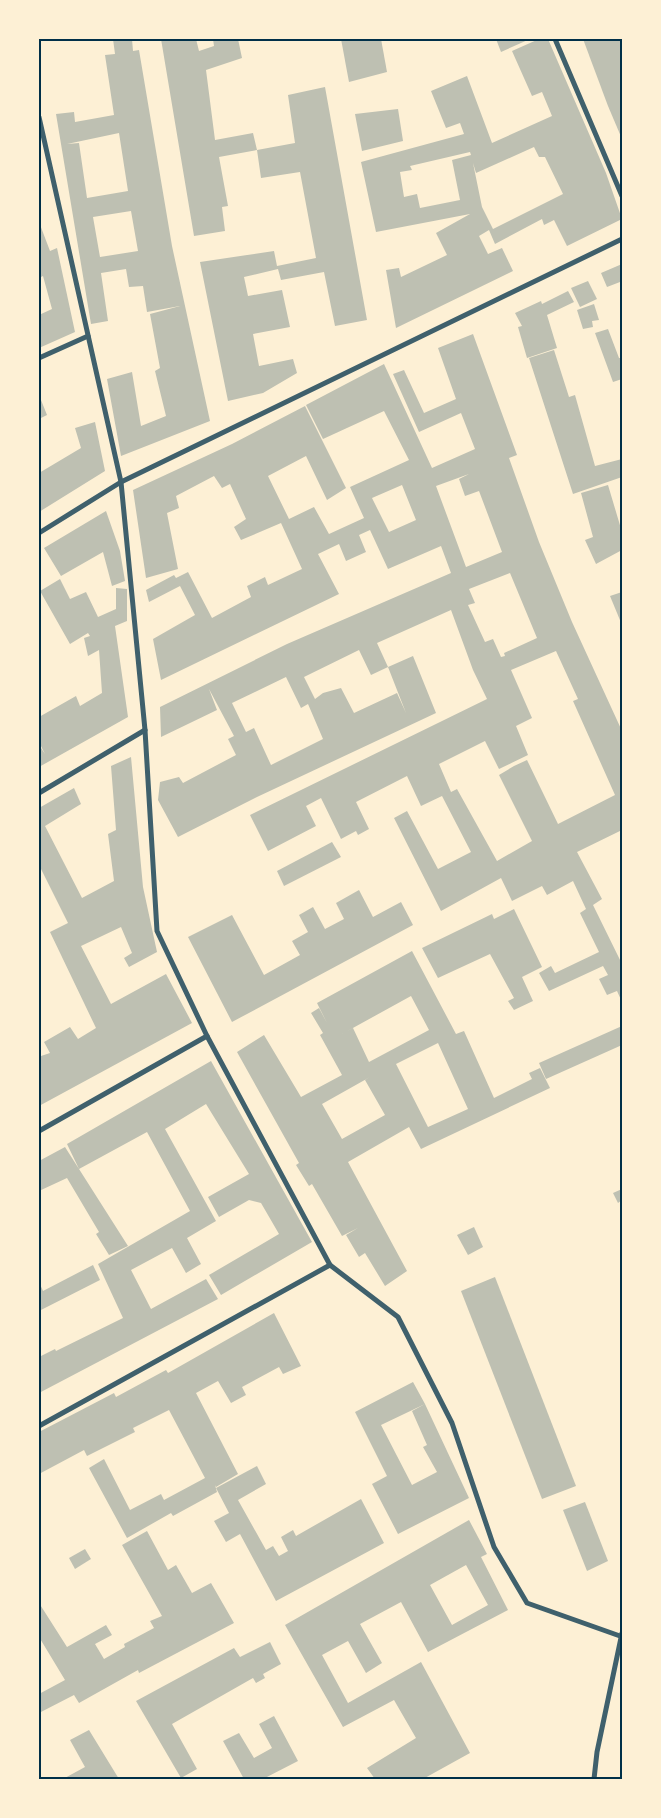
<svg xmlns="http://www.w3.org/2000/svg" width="661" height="1818" viewBox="0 0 661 1818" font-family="'Fira Sans Condensed',sans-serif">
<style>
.building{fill:#bec0b2;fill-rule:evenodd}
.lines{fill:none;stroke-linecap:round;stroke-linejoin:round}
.minor{stroke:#3f606c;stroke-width:5}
.neatline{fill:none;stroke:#003049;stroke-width:2}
</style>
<rect width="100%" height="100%" fill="#fdf0d5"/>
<g class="building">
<path d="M113 39H132L133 51 139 50 172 246 210 421 121 456 107 379 132 372 141 426 166 416 155 371 160 368 150 314 180 306 147 312 143 286 129 287 126 269 101 273 108 321 91 324 56 114 74 112 75 122 114 115 105 55 115 54ZM119 133 128 191 87 198 79 143 67 144ZM131 211 138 251 100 257 93 217Z"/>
<path d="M161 39H196L199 51 214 46 213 39H238L242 58 206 70 215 140 253 133 257 150 219 157 228 206 222 207 225 231 194 236Z"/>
<path d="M341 39H381L387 72 349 82Z"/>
<path d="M496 39H530L501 52Z"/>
<path d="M539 39H548L606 173 622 219 567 246 554 220 544 225 542 219 495 244 489 230 479 236 488 254 502 248 513 271 396 328 386 270 399 268 401 277 447 255 436 233 470 214 376 232 361 162 464 134 460 123 446 128 431 91 467 76 492 143 552 116 542 92 532 96 512 51ZM534 147 539 157H545L563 194 493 229 482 207 473 163 476 173ZM470 152 471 155 452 160 460 200 420 208 417 194 404 197 400 172 412 170 410 166Z"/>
<path d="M583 39H622V139L608 106Z"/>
<path d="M325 87 367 320 335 326 324 272 281 280 278 269 244 277 248 296 282 290 290 327 253 334 259 366 293 359 297 373 263 393 228 401 200 262 274 251 277 266 316 258 300 172 261 178 257 150 295 143 288 95Z"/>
<path d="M398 109 403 141 362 151 355 114Z"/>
<path d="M39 222 50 251 57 248 75 332 39 348V315L52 309 43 276 39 278Z"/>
<path d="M622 264V286L620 282 607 287 601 273Z"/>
<path d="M588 281 597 299 580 307 571 288Z"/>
<path d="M568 291 574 302 547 315 557 348 527 358 518 327 522 326 515 313 541 301 542 304Z"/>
<path d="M594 304 599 320 592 321 593 327 583 329 577 310Z"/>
<path d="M608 329 619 358H622V379L613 382 595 333Z"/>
<path d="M473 334 517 455 509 458 539 542 572 622 622 731V830L577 852 602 899 593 905 622 964V1002L617 991 607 995 599 979 608 975 603 966 549 991 539 973 551 966 555 973 599 952 580 913 586 909 573 881 547 895 542 886 512 901 501 878 441 911 394 818 407 811 438 869 471 852 442 796 421 806 407 776 356 802 369 829 358 835 356 831 341 839 321 798 306 806 316 826 268 851 250 815 487 699 473 670 451 610 377 643 388 667 371 675 359 650 304 677 315 699 323 693 341 688 354 713 397 693 406 713 388 667 413 656 436 713 257 797 178 837 158 800 160 782 179 777 183 783 236 755 228 739 234 736 209 689 217 710 161 737 160 707 287 644 451 573 441 546 388 569 370 530 359 535 366 552 346 561 339 544 318 554 339 594 161 680 153 639 195 615 180 586 149 602 146 590 174 575 176 578 188 572 212 618 251 597 247 586 265 577 268 585 302 569 281 523 241 540 234 527 246 519 230 484 222 488 214 476 176 496 179 508 167 513 178 569 146 578 133 490 232 444 305 406 346 488 327 500 306 456 268 476 289 519 314 507 329 534 364 518 350 487 409 460 384 411 323 439 306 405 384 364 432 468 475 449 461 413 419 432 393 374 404 370 424 413 456 399 438 348ZM469 474 459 479 465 496 479 491 502 552 466 567 436 486ZM402 485 416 520 389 532 372 498ZM510 573 537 638 504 653 505 656 501 657 493 639 485 642 468 605 475 603 469 589ZM556 651 578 699 573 701 615 795 558 824 527 760 514 766 499 775 532 841 497 861 457 789 451 792 439 764 485 741 499 769 528 755 516 726 532 718 511 670ZM286 677 301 708 308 704 323 739 271 765 254 728 246 732 232 703Z"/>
<path d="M554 350 569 397 575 395 595 466 622 459V477L573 494 529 358Z"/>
<path d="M39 395 47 415 39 419Z"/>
<path d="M95 422 105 471 39 512V473L81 448 75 428Z"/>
<path d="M608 485 622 532V550L596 564 585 540 593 537 581 493Z"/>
<path d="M106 511 120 551 125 581 112 586 103 552 61 576 44 548Z"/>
<path d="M60 579 70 599 86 592 98 617 116 609V588L127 589V621L115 626 128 717 39 767V745L45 754 39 742V717L76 696 80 706 102 693 99 650 88 656 84 638 90 636 88 633 70 644 40 591Z"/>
<path d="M622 592V625L610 596Z"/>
<path d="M131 757 143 887 157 952 129 967 124 958 132 953 121 927 81 946 111 1004 166 974 192 1023 39 1106V1052L41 1056 50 1053 44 1042 70 1027 78 1039 96 1028 50 932 68 923 39 865V808L74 788 81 804 45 826 82 898 114 881 108 834 116 830 111 766Z"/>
<path d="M332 842 341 857 284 886 277 871Z"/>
<path d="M359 890 373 917 401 902 413 925 232 1022 188 937 232 915 264 975 300 955 292 941 308 932 299 915 313 907 325 929 344 919 336 903Z"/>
<path d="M514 909 542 967 522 977 533 1001 514 1010 508 1001 514 998 490 954 438 978 422 948 492 914 494 919Z"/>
<path d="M412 951 456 1034 464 1031 494 1098 532 1079 529 1073 540 1068 550 1088 421 1149 409 1127 348 1162 407 1271 385 1286 365 1253 359 1257 346 1235 358 1228 342 1236 312 1184 309 1186 296 1165 299 1163 237 1052 264 1035 301 1097 342 1075 320 1035 323 1033 311 1013 319 1008 327 1023 317 1003ZM411 996 429 1030 369 1062 353 1028 342 1034ZM438 1043 468 1109 428 1127 396 1064ZM370 1077 365 1080 385 1115 342 1139 322 1104Z"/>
<path d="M622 1026V1045L546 1079 539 1063Z"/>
<path d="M211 1061 312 1242 221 1295 209 1275 279 1234 261 1203 249 1200 219 1217 208 1197 249 1174 206 1104 165 1129 216 1221 187 1238 201 1264 186 1273 172 1248 131 1270 151 1309 206 1279 218 1299 39 1393V1357L55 1349 56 1351 123 1318 98 1264 190 1211 147 1132 79 1169 128 1246 109 1255 96 1234 99 1232 67 1178 39 1191V1161L65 1147 79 1169 67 1144Z"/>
<path d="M622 1189V1200L618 1203 613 1193Z"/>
<path d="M474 1227 483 1247 468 1255 457 1235Z"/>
<path d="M93 1265 100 1280 39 1311V1282L43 1291Z"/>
<path d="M495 1277 576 1486 542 1499 461 1291Z"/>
<path d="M274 1313 301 1366 283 1374 279 1367 242 1387 246 1395 231 1403 218 1381 196 1393 238 1474 216 1487 215 1485 217 1492 173 1516 171 1513 127 1538 89 1468 104 1459 130 1510 161 1494 164 1500 205 1478 169 1410 133 1428 135 1432 87 1456 84 1450 39 1474V1432L114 1393 116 1397 166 1370 168 1373Z"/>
<path d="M413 1382 425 1404 381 1425 412 1485 437 1472 423 1447 427 1445 412 1411 425 1404 469 1498 398 1534 372 1484 387 1476 355 1412Z"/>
<path d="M257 1466 266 1484 238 1500 266 1550 273 1546 279 1556 288 1551 281 1537 293 1530 296 1536 361 1499 384 1543 276 1601 240 1534 226 1542 214 1521 229 1513 216 1488Z"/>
<path d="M585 1502 608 1561 587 1571 563 1510Z"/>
<path d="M469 1520 487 1554 481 1557 508 1610 428 1652 401 1602 360 1624 382 1663 366 1673 348 1641 322 1655 348 1703 421 1662 470 1753 423 1779H375L367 1768 416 1738 394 1700 343 1727 285 1625ZM466 1565 488 1605 452 1625 430 1585Z"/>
<path d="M147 1531 168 1570 176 1565 192 1593 211 1583 234 1623 139 1673 138 1670 79 1703 74 1695 39 1713V1694L65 1680 39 1637V1603L67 1647 106 1625 112 1635 95 1644 104 1659 125 1647 124 1644 154 1628 150 1621 162 1616 122 1545Z"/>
<path d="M85 1549 91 1559 75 1569 69 1558Z"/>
<path d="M270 1642 281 1664 263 1674 265 1678 256 1683 253 1678 172 1724 197 1769 181 1778 136 1701 234 1648 240 1657Z"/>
<path d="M274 1716 298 1761 263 1779H244L223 1741 239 1733 254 1758 272 1748 259 1724Z"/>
<path d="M89 1730 119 1779H63L85 1767 70 1740Z"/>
</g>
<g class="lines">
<g class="minor">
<path d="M555 39 622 196"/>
<path d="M39 117 121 482 145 730 157 931 207 1036 330 1265 398 1317 452 1423 494 1547 527 1603 620 1636"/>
<path d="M39 358 88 336"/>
<path d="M39 533 121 482 622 239"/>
<path d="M39 793 145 730"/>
<path d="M39 1131 207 1036"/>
<path d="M39 1426 330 1265"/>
<path d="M594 1779 597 1752 622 1633"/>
</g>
</g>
<rect width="661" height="1818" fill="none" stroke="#fdf0d5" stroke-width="80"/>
<rect x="40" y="40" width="581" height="1738" class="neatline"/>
</svg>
